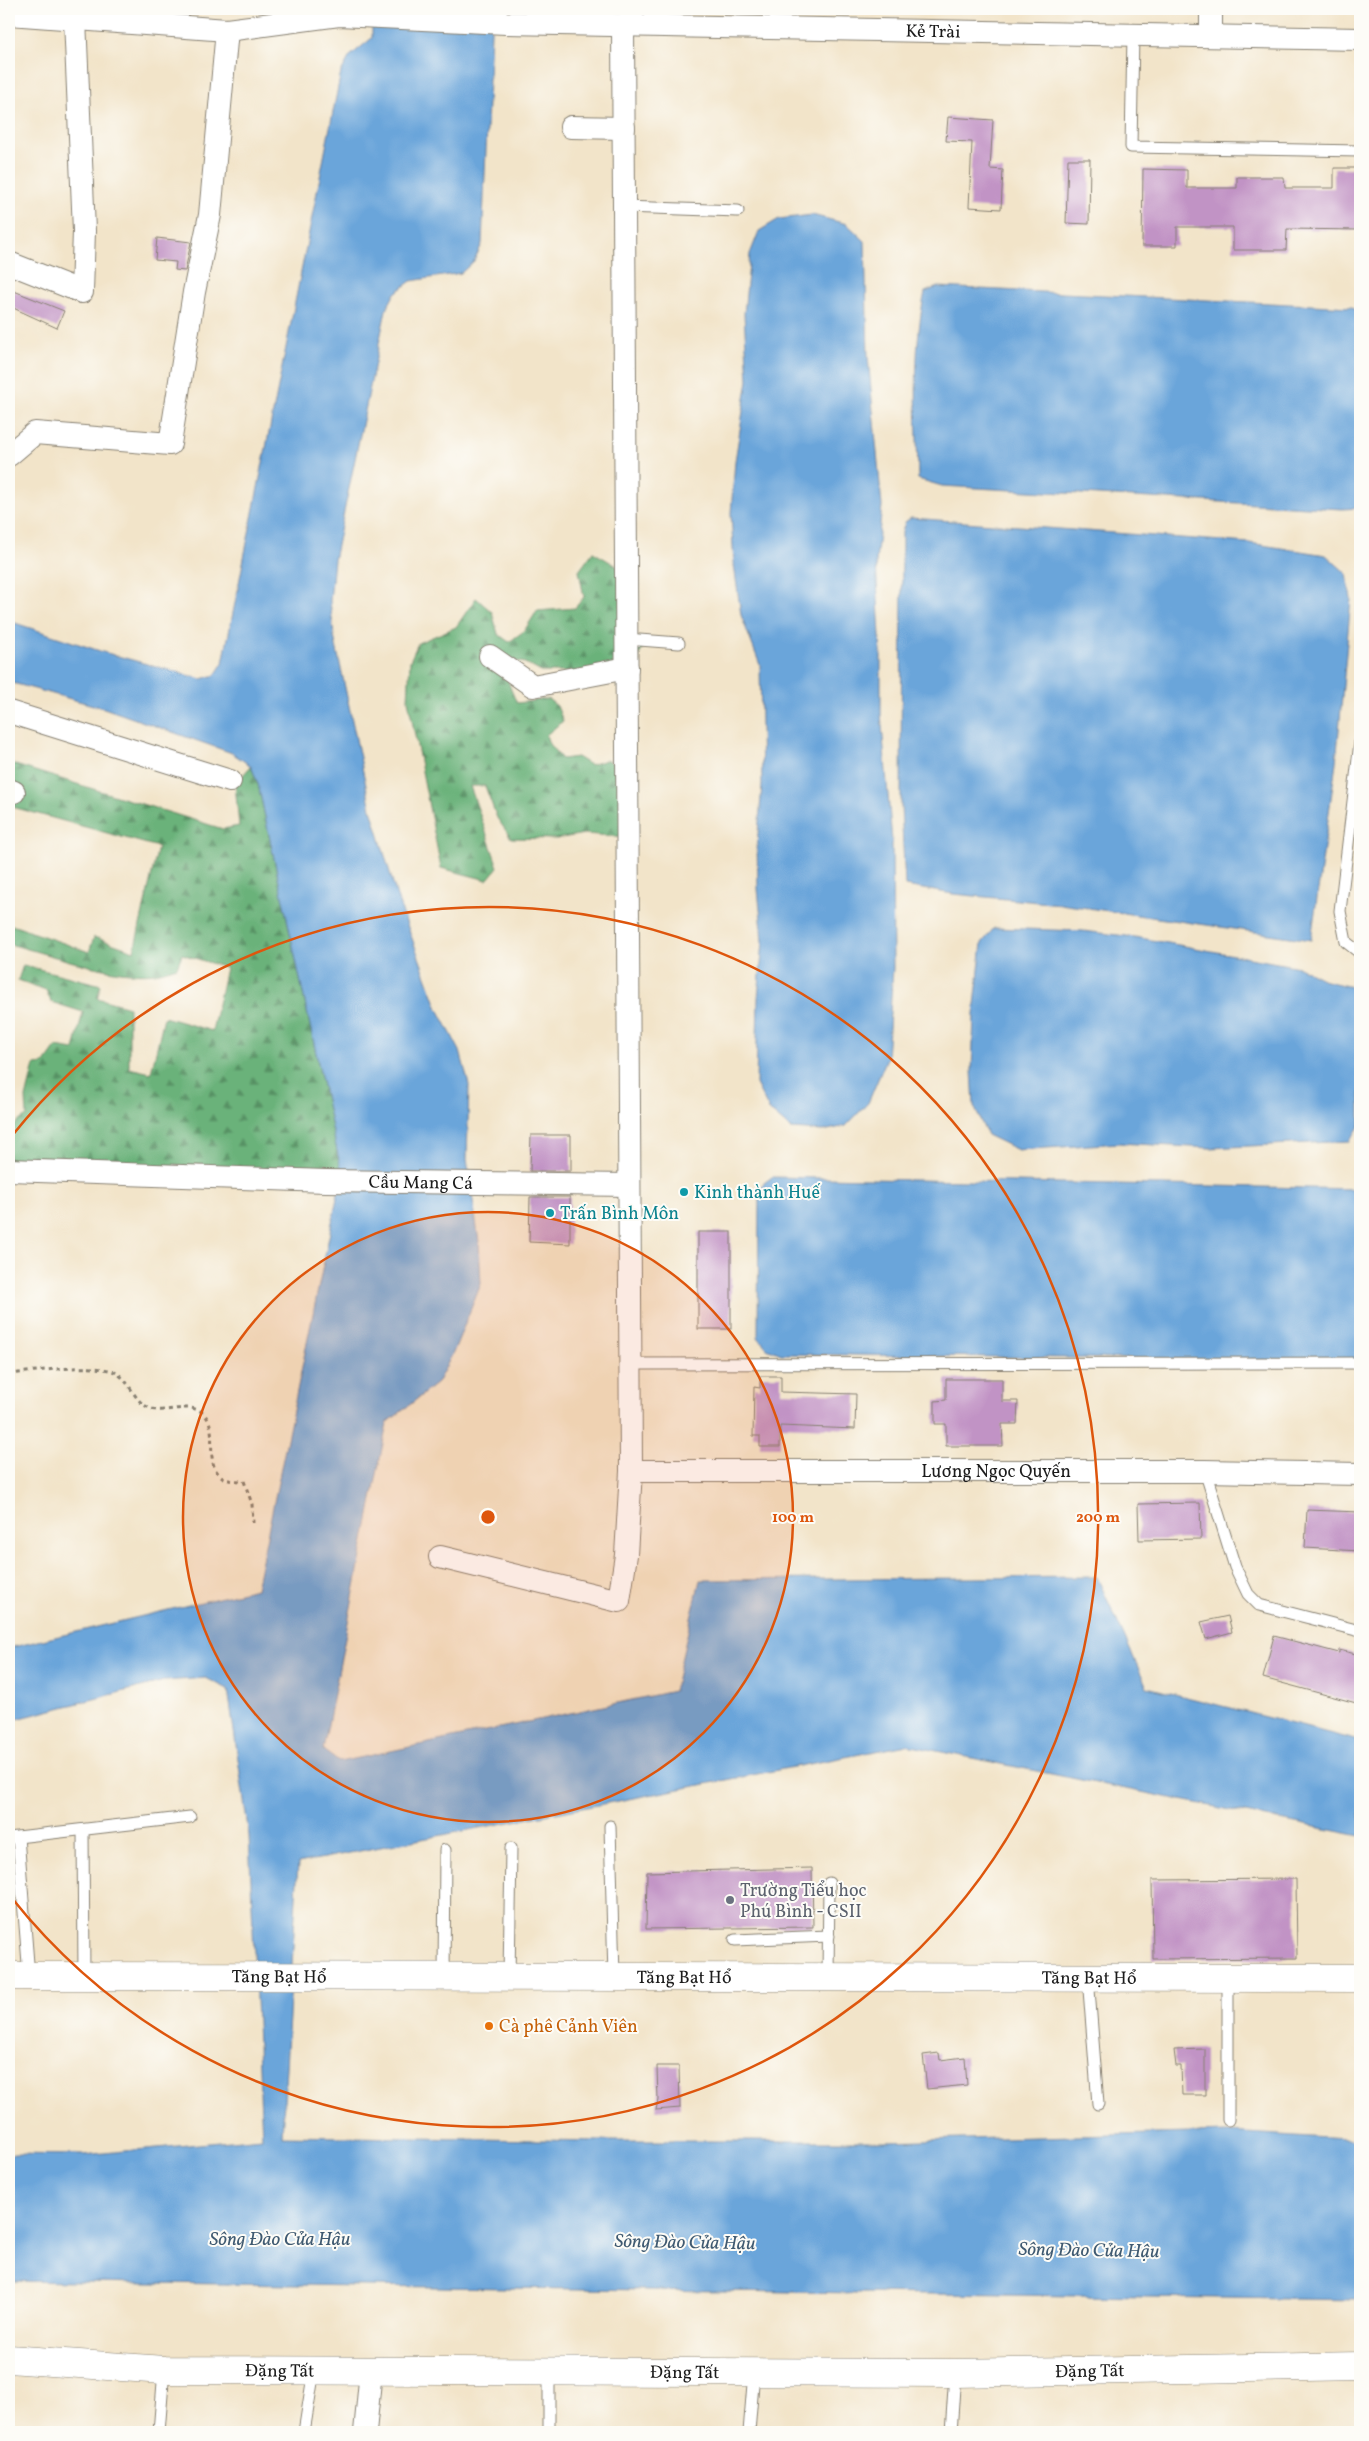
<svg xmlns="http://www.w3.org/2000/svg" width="1369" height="2441" viewBox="0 0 1369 2441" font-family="Vollkorn,serif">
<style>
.forest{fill:url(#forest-firs);stroke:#43674b}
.water{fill:#6aa5da;stroke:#43607b}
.building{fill:#c193c5}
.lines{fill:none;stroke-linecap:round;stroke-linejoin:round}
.lane-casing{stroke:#878072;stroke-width:13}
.street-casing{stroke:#878072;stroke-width:24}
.secondary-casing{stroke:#878072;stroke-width:29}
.path{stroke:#878072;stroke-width:3;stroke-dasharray:4 4;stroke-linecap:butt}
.lane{stroke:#fff;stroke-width:11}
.street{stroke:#fff;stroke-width:22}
.secondary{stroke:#fff;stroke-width:28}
.ring{fill:none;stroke:#de560d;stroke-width:2.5}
.culture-dot{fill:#0f9aa8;stroke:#fdfcf7;stroke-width:2}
.worship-dot{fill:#6b7280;stroke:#fdfcf7;stroke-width:2}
.food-dot{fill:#e8710a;stroke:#fdfcf7;stroke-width:2}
.labels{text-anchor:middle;stroke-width:4;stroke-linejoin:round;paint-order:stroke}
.street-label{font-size:18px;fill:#1c1c1c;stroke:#fdfcf7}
.culture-label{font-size:18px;fill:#0d838f;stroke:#fdfcf7;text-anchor:start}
.worship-label{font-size:18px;fill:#5b616d;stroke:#fdfcf7;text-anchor:start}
.food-label{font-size:18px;fill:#c56008;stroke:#fdfcf7;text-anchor:start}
.water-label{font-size:19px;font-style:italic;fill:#3f5a71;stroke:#fdfcf7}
.centre{fill:#de560d;stroke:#fdfcf7;stroke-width:2.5}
.ring-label{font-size:15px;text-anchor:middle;font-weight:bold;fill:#de560d;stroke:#fdfcf7;stroke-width:4;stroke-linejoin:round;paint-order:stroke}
</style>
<defs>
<pattern id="forest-firs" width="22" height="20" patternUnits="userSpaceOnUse" patternTransform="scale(1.25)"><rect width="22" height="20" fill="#6ab27a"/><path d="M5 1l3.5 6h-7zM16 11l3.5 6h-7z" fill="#569063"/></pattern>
</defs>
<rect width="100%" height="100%" fill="#fdfcf7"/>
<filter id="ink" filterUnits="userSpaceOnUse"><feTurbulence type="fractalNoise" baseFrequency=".02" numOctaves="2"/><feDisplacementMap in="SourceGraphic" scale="10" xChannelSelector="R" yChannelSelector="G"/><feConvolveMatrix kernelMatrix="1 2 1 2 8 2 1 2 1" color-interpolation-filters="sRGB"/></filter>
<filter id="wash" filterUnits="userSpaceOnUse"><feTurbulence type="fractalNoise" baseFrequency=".0096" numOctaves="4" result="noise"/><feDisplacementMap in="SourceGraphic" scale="20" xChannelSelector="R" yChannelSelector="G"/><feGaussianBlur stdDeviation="1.12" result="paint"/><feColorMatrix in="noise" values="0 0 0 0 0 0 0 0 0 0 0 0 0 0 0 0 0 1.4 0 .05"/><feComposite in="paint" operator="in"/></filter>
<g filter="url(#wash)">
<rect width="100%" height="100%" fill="#f2e4c9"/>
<g class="forest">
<path d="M593 552 617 566 627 626 644 645 638 658 642 675 616 679 562 672H541L525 663 510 660C504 676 510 688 517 703L548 699 557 706 563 721 546 735 549 744 562 759 577 757 590 765 606 760 624 768 629 837 584 834 556 839 511 838 497 818 485 786H470L498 867 487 880 441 868 408 700 410 661 418 643 456 627 476 598 492 612 498 634 509 642 524 631 537 611 575 608 584 597 579 571Z"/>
<path d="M9 763 223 829 239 826 235 784 251 766 258 784 342 1174 9 1166C9 1143 4 1128 27 1116L26 1098 34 1065 44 1064 56 1047 74 1050 83 1012 51 1002 46 990 18 980 23 965 101 985 97 998 129 1007V1068L151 1073 164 1017 212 1031 226 968 182 954 177 967C170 969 162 972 154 973 115 978 49 954 9 944V924L89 952 94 937 134 951 158 847 9 806Z"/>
</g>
<g class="water">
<path d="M372 9H492L482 244 474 261 461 273 411 281 395 293 386 310 334 560 330 601 334 636 371 809 399 903 438 1009 460 1051 469 1085 467 1159 479 1242 481 1284 453 1353 437 1383 387 1423 323 1750 339 1762 674 1691 700 1580 1097 1577 1147 1687 1360 1741V1836L907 1745 298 1863 282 2136 603 2141H885L1229 2132 1360 2140V2300L9 2281V2154L83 2155 262 2138 249 1836 228 1689 206 1678 164 1681 9 1721V1648L256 1589 342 1174 258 784 251 766 232 753 104 708 9 682V621L103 652 202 679 215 675 223 663 341 72 350 56 372 38Z"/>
<path d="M812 215 847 224 865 241 868 357 882 506 876 562 881 655V714L892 841 893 968 887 1058 868 1103 846 1126 823 1131 791 1129 769 1110 756 1084 758 998 763 941 758 889 757 845 762 785 760 665 741 615 734 565 731 513 735 461 748 380 744 314 750 254 759 231 779 219Z"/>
<path d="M938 287 1352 307 1360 315V508L1342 509 942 486 918 479C917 418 912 352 925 292Z"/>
<path d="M911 518 1249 543 1326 555 1347 574 1351 599 1336 763 1311 940 1060 904 953 894 905 886 901 806 902 532 905 522Z"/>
<path d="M994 928 1083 931 1135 937 1299 967 1326 981 1360 989V1125L1350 1141 1210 1148 1119 1143 1018 1150 987 1135 974 1106 972 1071 974 1014 982 943Z"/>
<path d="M772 1177 1360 1189V1362L781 1354 767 1348 758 1337 759 1193 764 1183Z"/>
</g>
<g id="blocks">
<g class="building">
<path d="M948 117 993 120 990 169 1003 170 1001 209 969 207 972 142 946 141Z"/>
<path d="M1068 159H1090L1089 224 1066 223Z"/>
<path d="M1334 168H1360V230L1287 229 1286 250H1233V227H1177V246H1142L1143 169 1187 170V188H1237V177H1284L1285 188H1334Z"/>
<path d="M157 238 191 242 185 271 175 270 176 262 155 260Z"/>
<path d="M9 289 64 311 57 328 9 306Z"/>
<path d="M531 1135H571V1171H530Z"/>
<path d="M530 1197H570V1244L529 1242Z"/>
<rect x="698" y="1232" width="33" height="97"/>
<path d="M760 1376H781V1392L856 1394 855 1429 780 1426V1447H760V1436H753L754 1387 760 1388Z"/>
<path d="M946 1379H1002V1401H1018L1017 1424H1002L1003 1446H946V1424H935V1401L946 1400Z"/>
<path d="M1200 1503 1201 1539 1139 1540 1138 1504Z"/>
<path d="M1307 1510 1360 1512V1551L1305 1548Z"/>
<path d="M1228 1616 1232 1632 1206 1639 1201 1622Z"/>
<path d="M1274 1636 1339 1653V1650L1360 1655V1704L1263 1678Z"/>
<path d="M812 1868 813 1927 646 1929 647 1872Z"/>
<path d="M1296 1879 1297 1958 1153 1959 1152 1880Z"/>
<path d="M1205 2049V2095H1182L1181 2066H1176L1174 2050Z"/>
<path d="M939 2053 940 2060 965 2057 967 2085 927 2089 923 2055Z"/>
<path d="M657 2066H679L680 2108 656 2110 658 2100Z"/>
</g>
</g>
</g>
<g filter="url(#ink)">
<use href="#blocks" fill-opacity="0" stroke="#878072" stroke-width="1"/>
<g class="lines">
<defs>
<g id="lane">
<path d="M1133 34 1131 147 1360 151"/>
<path d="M624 207 738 211"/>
<path d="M626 639 679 643"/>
<path d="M1360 742 1340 911 1346 942 1360 953"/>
<path d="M631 1364 1360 1363"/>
<path d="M1205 1471 1235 1567 1248 1594 1259 1605 1360 1631"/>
<path d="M610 1826 614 1977"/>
<path d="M83 1830 84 1976"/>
<path d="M18 1837 29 1976"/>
<path d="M9 1838 190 1817"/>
<path d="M735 1940 829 1936"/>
<path d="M444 1977 445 1850"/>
<path d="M509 1977 511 1848"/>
<path d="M828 1977 829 1883"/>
<path d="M1088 1977 1098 2104"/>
<path d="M1228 1979V2120"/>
<path d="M549 2372V2432"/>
<path d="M159 2432 164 2370"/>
<path d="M304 2432 314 2370"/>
<path d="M749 2432 754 2372"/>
<path d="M951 2432 955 2373"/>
</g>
<g id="street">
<path d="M1211 9V35"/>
<path id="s1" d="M9 14 227 30 339 15 506 23 1360 39"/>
<path d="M571 127 624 128"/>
<path d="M9 263 82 292 84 231 75 19"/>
<path d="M9 455 35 433 170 444 194 292 210 215 227 30"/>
<path d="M490 656 533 686 627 668"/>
<path d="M9 712 230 781"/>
<path d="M9 790 14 792"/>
<path id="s2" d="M9 1170 326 1181 629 1185"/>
<path id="s3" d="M631 1471H1205L1360 1474"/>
<path d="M440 1557 619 1601 626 1555 631 1471 623 25"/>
<path d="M365 2432 371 2370"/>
</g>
<g id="secondary">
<path id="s4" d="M9 1976 1360 1978"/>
<path id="s5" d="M9 2359 164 2370 955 2373 1360 2366"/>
</g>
</defs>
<use href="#lane" class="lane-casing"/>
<use href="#street" class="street-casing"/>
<use href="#secondary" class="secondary-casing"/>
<path class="path" d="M9 1374C31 1372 101 1361 118 1374 132 1384 134 1403 152 1409 167 1414 191 1401 204 1414 221 1431 200 1467 226 1479 230 1481 239 1481 244 1481L252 1504 253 1523"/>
<use href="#lane" class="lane"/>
<use href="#street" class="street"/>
<use href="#secondary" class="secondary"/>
</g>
</g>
<circle cx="488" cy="1517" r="305" fill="#de560d" fill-opacity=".12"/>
<g class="ring">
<circle cx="488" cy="1517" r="305"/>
<path d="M11 1137A610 610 0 1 1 11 1897"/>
</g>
<g class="culture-dot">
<circle cx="684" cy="1192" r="5"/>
<circle cx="550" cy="1213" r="5"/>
</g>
<circle class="worship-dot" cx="730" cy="1900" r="5"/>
<circle class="food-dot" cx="489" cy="2026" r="5"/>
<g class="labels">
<g class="street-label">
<text dy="6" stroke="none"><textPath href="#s1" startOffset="926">Kẻ Trài</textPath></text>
<text dy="6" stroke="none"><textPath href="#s2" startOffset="412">Cầu Mang Cá</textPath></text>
<text dy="6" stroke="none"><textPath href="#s3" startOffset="365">Lương Ngọc Quyến</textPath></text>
<text dy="6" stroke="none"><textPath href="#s4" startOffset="270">Tăng Bạt Hổ</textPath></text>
<text dy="6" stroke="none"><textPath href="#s4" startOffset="675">Tăng Bạt Hổ</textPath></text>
<text dy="6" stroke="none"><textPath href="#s4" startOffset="1080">Tăng Bạt Hổ</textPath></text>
<text dy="6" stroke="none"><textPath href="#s5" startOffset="271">Đặng Tất</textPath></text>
<text dy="6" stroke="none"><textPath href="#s5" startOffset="676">Đặng Tất</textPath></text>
<text dy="6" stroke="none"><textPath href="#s5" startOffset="1081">Đặng Tất</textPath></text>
</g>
<g class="culture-label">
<text x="694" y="1198">Kinh thành Huế</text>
<text x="560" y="1219">Trấn Bình Môn</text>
</g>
<g class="worship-label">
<text x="740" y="1896">Trường Tiểu học<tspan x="740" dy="21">Phú Bình - CSII</tspan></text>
</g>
<g class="food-label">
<text x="499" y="2032">Cà phê Cảnh Viên</text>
</g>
<g class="water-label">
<text x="280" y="2245">Sông Đào Cửa Hậu</text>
<text transform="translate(685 2241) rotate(1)" y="7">Sông Đào Cửa Hậu</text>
<text transform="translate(1089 2249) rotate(1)" y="7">Sông Đào Cửa Hậu</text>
</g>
</g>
<circle cx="488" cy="1517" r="8" class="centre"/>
<g class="ring-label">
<text x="793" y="1522">100 m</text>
<text x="1098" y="1522">200 m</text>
</g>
<rect width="1369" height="2441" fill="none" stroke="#fdfcf7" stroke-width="30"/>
</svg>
